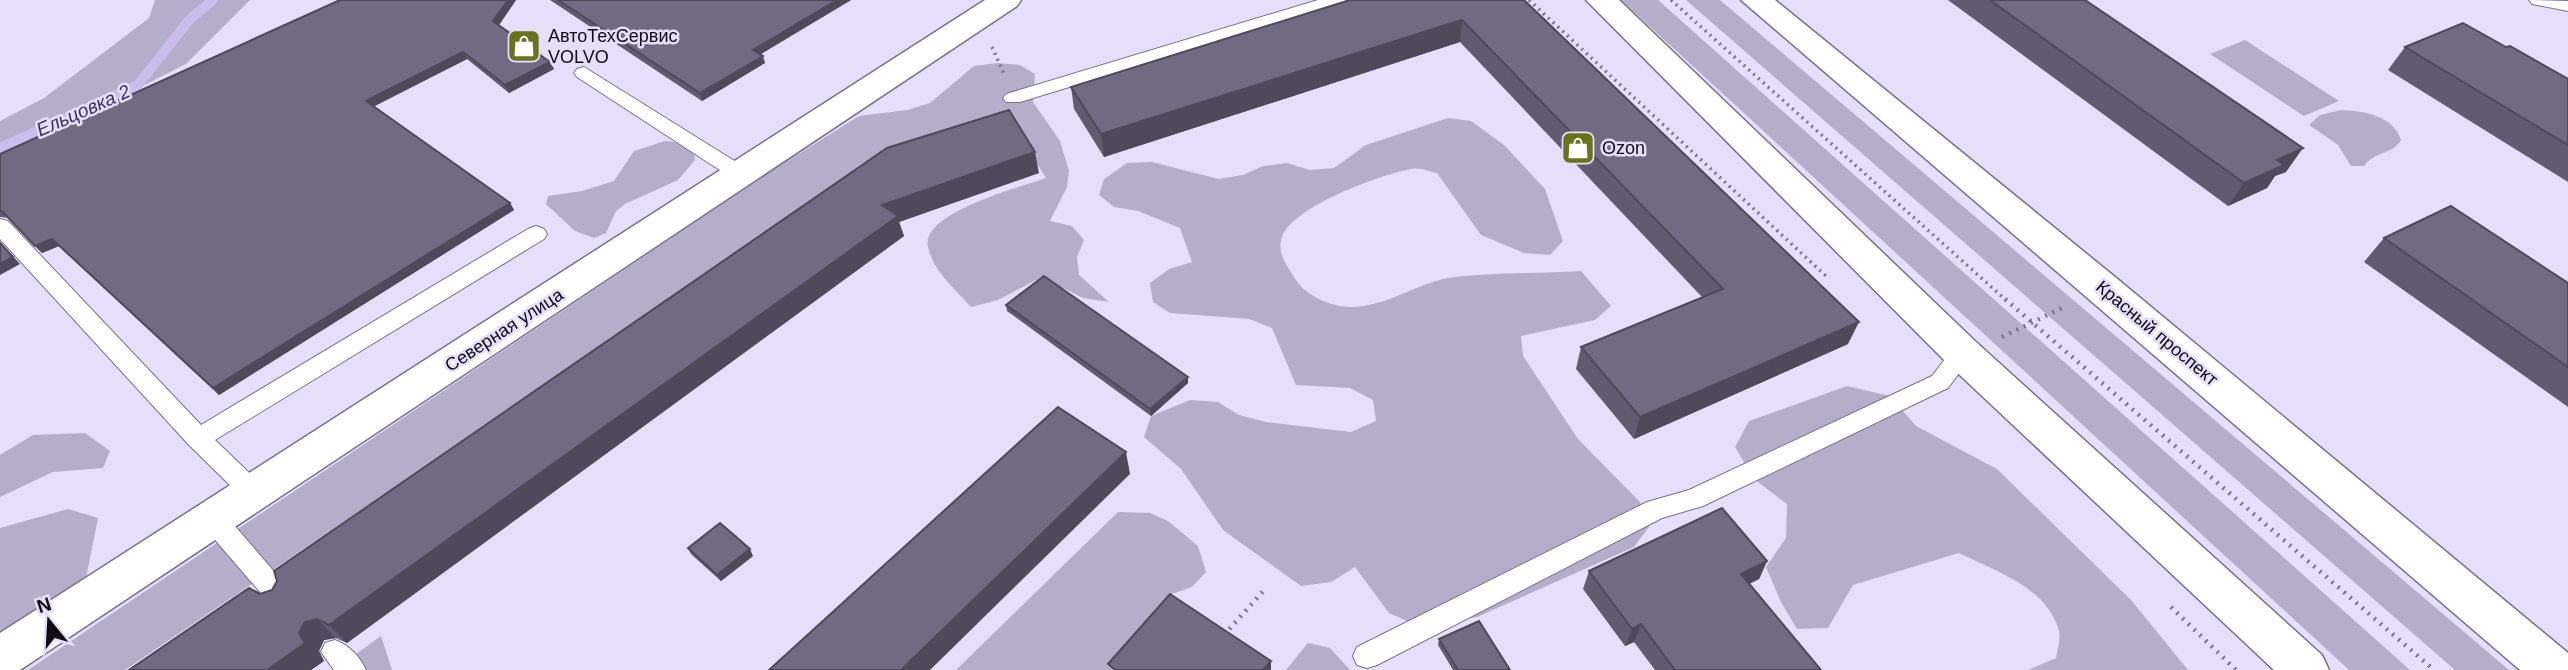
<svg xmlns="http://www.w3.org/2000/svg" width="2568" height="670" viewBox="0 0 2568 670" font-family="Arial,sans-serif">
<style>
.green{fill:#b5aecb}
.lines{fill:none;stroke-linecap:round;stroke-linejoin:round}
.stream{stroke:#cabdec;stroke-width:10}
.service-casing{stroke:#77718a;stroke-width:2}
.tertiary-casing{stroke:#77718a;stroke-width:3}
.secondary-casing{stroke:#77718a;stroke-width:3}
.path-far1{stroke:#797487;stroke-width:3.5;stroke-dasharray:2 4.5;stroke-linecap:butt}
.path{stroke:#797487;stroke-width:4.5;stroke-dasharray:2 6;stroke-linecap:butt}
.service{fill:#fff;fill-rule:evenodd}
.tertiary{fill:#fff;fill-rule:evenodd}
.secondary{fill:#fff;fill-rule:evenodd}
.wall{fill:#605b70}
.shaded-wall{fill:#4e4a5b}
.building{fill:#706a82;stroke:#4e4a5b;stroke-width:2}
.labels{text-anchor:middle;stroke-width:5;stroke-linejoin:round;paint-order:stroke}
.poi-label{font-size:18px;fill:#0f0c16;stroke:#e6dffb;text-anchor:start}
.street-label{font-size:18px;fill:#0f0c16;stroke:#e6dffb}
.water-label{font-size:19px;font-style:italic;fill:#412d66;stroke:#e6dffb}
</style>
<rect width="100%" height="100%" fill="#e6dffb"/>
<g class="green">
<path d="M155 0H250L186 64 0 158V121L44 98 149 18Z"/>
<path d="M1621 0H1658L2410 670H2349Z"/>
<path d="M1686 0H1720L2509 670H2455Z"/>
<path d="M2245 40 2339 101 2304 116 2210 54Z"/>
<path d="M998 63 1020 65 1035 74 1033 102 1060 141 1069 171 1067 187 1050 221 1072 226 1084 240 1077 257 1079 275 1109 302 1083 298 1042 277 998 300 971 307C955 289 933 271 928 247 920 213 1021 187 1046 178L1014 126 828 193 125 670H28L765 175 859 116 907 110 930 103 974 66Z"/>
<path d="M2341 110C2363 111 2393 115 2401 140 2393 155 2374 151 2364 166H2351L2338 145 2309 125 2320 115Z"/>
<path d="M1448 118 1471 121 1504 145 1545 189 1563 241 1550 255 1524 253 1481 235 1437 173C1429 171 1419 167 1411 169 1380 175 1293 206 1282 237 1276 253 1288 267 1296 280 1306 296 1332 307 1351 307 1386 307 1415 284 1448 278 1491 272 1537 274 1581 271L1611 306 1595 320 1521 336 1523 356 1578 439 1640 502 1649 527 1634 547 1477 617 1416 625 1389 613 1355 567 1331 582 1301 586 1223 530 1181 469 1144 437 1151 416 1190 400 1218 402 1239 415 1266 422 1351 432 1376 421 1373 400 1350 388 1296 385 1272 328 1249 319 1170 313 1153 302 1150 283 1169 269 1192 262 1180 228 1138 211 1114 207 1099 195 1104 179 1127 163 1152 162 1219 179 1243 175 1263 166 1287 163 1310 170 1334 168 1366 145Z"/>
<path d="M665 141 675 142 694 154 695 160 678 180 625 204 616 211 606 233 594 238 575 231 546 204 548 196 582 191 614 181 634 151Z"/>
<path d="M1847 386 1890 396 1916 426 1997 469 2131 600 2188 670H2028L2056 658C2057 650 2061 639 2059 631 2047 587 1995 571 1959 553L1853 585 1828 628 1797 629 1781 602 1766 567 1786 538 1787 504 1754 479 1735 447 1749 421Z"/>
<path d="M85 433 110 451 103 468 53 472 0 497V455L33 435Z"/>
<path d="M68 509 98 518 86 578 0 633V528Z"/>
<path d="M1118 512 1150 513 1168 521 1198 546 1206 572 1192 587 1172 594 1111 670H956Z"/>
<path d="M381 636 392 670H334Z"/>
<path d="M1308 643 1330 648 1350 670H1286Z"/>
</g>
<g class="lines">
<path class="stream" d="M0 148 138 85 189 20 213 0"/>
<defs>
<g id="service">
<path d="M1318 0H1346L1343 4 1020 102H1006L1003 98 1006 94Z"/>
<path d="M2529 0 2568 1V11L2532 4Z"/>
<path d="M584 67 749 170 752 175 749 180H735L577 77 574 73 577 69Z"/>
<path d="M0 219 8 221 201 425 528 229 536 226 544 229 547 234 544 239 215 440 263 486 266 493 263 500 254 503 245 500 189 445 0 239Z"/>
<path d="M1962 344 1970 347 1974 353 1948 388 1703 506 1662 518 1377 665 1367 668 1357 665 1353 656 1357 647 1647 502 1689 490 1932 376 1954 347Z"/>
<path d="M213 508 222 511 290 590 294 598 290 606 281 610 272 606 204 527 200 519 204 511Z"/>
<path d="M335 640C349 645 360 657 366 670H334L321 652 325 643Z"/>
</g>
<path id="tertiary" d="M985 0H1021L1017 6 20 670H0V633Z"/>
<g id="secondary">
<path d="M1586 0H1619L1976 342 2322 655 2329 670H2274L1948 364Z"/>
<path d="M1741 0H1775L2115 277 2568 653V670H2520Z"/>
</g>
</defs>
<use href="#service" class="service-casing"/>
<use href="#tertiary" class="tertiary-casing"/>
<use href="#secondary" class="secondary-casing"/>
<g class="path-far1">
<path d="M1529 0 1826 276"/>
<path d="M1671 0 2007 301"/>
<path d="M992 47 1004 74"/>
</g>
<g class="path">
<path d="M2005 299 2434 670"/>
<path d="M2002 337 2066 306"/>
<path d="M2171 607 2236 670"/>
<path d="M1224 635 1266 588"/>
</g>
<use href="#service" class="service"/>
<use href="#tertiary" class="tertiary"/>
<use href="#secondary" class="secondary"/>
</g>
<g class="wall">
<path d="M340 0H516L499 25 554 69 509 93 467 59 374 106 510 203 514 210 219 395 59 246 42 253 9 218 0 217V154Z"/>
<path d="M550 0H851L760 54 765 63 702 101Z"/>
<path d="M1524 0 1848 344 1634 439 1576 369 1581 347 1702 297 1460 42 1104 157 1074 109 1071 87Z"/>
<path d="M1948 0H2085L2286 172 2275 176 2267 188 2228 206Z"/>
<path d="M2405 47H2506L2568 79V182L2388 70Z"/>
<path d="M887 148 1039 173 899 222 904 236 347 643 336 638 324 640 319 651 324 661 311 670H129L260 594 272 590Z"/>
<path d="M2384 238 2568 283V407L2364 262Z"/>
<path d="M1006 305 1188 383 1151 416 1007 311Z"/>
<path d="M688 548 753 556 721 581 691 554Z"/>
<path d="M1767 561 1759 579 1749 584 1821 670H1655L1634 642 1625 646 1583 589 1589 571Z"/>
<path d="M1439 639 1510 670H1453L1438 645Z"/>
</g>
<g class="shaded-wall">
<path d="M508 0H516L497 28 493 21Z"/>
<path d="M837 0H851L756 57 753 50Z"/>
<path d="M1462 20 1460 42 1104 157 1101 134Z"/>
<path d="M463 52 467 59 371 108 366 101Z"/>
<path d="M763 56 765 63 702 101 700 93Z"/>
<path d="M550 62 554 69 509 93 505 85Z"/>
<path d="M2303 148 2286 172 2275 176 2267 188 2228 206 2244 183 2277 160Z"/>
<path d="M1035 152 1039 173 899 222 904 236 347 643 329 625 882 205Z"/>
<path d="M510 203 514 210 219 395 213 388Z"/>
<path d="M52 239 59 246 42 253 35 246Z"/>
<path d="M0 242 20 264 0 275Z"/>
<path d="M1859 322 1848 344 1634 439 1640 417Z"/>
<path d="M1188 377V383L1151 416 1150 409Z"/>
<path d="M1126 452 1130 474 930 670H901Z"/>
<path d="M750 549 753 556 721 581 717 575Z"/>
<path d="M1767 561 1759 579 1733 592 1741 574Z"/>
<path d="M317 619 336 638 324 640 319 651 324 661 311 670H267L299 633 305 622Z"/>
<path d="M1641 624 1634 642 1625 646 1632 629Z"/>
<path d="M1271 661V670H1263Z"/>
</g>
<g class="building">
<path d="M340 0H508L493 21 550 62 505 85 463 52 366 101 510 203 213 388 52 239 35 246 2 211H0V154Z"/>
<path d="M558 0H837L753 50 763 56 700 93Z"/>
<path d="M1350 0H1524L1859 322 1640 417 1581 347 1723 289 1462 20 1101 134 1071 87Z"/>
<path d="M1990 0H2085L2303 148 2277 160 2284 165 2244 183Z"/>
<path d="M2463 23 2506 47 2510 46 2568 79V145L2405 47Z"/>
<path d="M1009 110 1035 152 882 205 898 216 329 625 317 619 305 622 299 633 305 643 267 670H129L249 588 260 594 272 590 277 581 274 571 887 148Z"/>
<path d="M2451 206 2568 283V367L2384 238Z"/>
<path d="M0 243 13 257 0 264Z"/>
<path d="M1044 276 1188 377 1150 409 1006 305Z"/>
<path d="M1058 407 1126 452 901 670H769Z"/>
<path d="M1722 508 1767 561 1741 574 1821 670H1675L1641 624 1632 629 1589 571Z"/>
<path d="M720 523 750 549 717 575 688 548Z"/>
<path d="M1170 594 1271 661 1263 670H1115L1108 664Z"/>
<path d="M1479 621 1510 670H1458L1439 639Z"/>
</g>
<defs>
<symbol id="shop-square" viewBox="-11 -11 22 22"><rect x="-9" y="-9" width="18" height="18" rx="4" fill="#67731d" stroke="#e6dffb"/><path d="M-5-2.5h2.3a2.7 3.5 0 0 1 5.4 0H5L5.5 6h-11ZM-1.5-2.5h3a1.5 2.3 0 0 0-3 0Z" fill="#fff"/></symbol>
</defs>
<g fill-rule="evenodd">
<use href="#shop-square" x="505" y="27" width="38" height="38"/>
<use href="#shop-square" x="1559" y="129" width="38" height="38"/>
</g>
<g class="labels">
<g class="poi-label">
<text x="548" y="42">АвтоТехСервис<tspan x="548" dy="21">VOLVO</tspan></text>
<text x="1602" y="154">Ozon</text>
</g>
<g class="street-label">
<text transform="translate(504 330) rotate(-33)" y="6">Северная улица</text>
<text transform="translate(2157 333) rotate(40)" y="6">Красный проспект</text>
</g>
<g class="water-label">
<text transform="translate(83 110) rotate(-24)" y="7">Ельцовка 2</text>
</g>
</g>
<g transform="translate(49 621) rotate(342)" stroke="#e6dffb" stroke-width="5" paint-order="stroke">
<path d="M0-5L12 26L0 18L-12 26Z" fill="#0f0c16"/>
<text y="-10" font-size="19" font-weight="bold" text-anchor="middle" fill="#0f0c16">N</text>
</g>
</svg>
